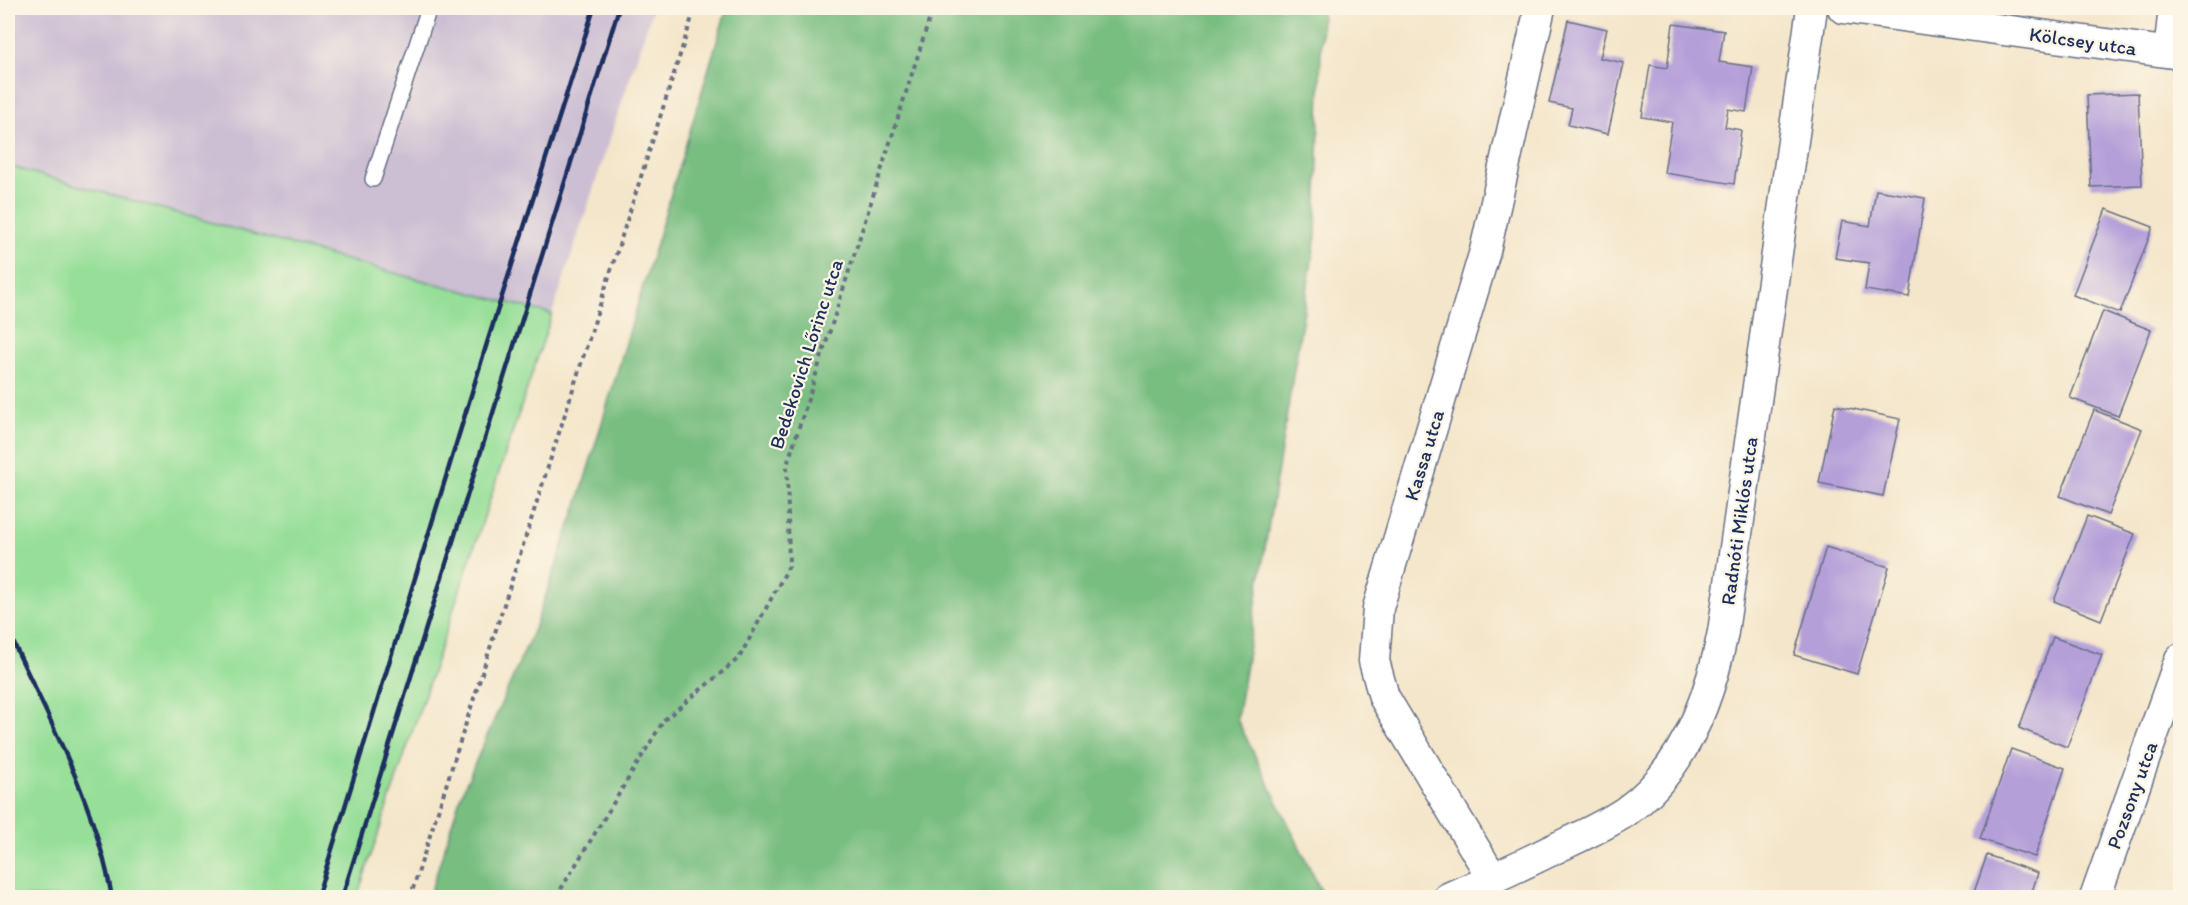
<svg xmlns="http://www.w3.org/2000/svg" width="2188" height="905" viewBox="0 0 2188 905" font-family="Itim,sans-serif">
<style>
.industrial{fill:#ccbed3}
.green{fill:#97df99;stroke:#59877c;stroke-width:1.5}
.forest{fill:#79be81;stroke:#4a7670;stroke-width:1.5}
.building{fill:#b49fd9}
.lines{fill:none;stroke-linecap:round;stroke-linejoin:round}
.lane-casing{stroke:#676f84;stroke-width:18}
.street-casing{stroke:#676f84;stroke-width:33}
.path{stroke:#676f84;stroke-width:4;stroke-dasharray:4.5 4.5;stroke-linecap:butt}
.lane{stroke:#fff;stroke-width:15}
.street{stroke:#fff;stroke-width:30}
.rail{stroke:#1b2f5e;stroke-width:4.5}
.labels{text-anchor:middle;stroke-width:4.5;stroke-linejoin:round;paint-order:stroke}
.street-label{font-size:20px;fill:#1b2f5e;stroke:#fcf5e5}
</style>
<rect width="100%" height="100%" fill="#fcf5e5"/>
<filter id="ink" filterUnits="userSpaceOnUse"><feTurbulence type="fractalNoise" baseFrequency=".0167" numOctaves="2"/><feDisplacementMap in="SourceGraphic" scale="12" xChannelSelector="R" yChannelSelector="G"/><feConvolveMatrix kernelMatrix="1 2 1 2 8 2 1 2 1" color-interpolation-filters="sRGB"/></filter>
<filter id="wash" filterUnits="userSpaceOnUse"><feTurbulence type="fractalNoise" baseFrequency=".008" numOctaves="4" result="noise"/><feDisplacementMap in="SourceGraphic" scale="24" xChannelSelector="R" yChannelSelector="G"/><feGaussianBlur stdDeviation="1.35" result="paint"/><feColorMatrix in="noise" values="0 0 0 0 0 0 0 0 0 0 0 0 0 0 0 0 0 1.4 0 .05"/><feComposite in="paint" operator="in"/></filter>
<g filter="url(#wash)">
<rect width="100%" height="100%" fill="#f4e6ca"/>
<path class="industrial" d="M8 8H653L552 314 375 268 8 166Z"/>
<path class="green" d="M8 166 375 268 552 314 357 897H8Z"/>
<path class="forest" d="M727 8H1322L1316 236 1237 719 1324 897H429L461 795 534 629 578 502Z"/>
<g id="blocks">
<g class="building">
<path d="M1568 20 1607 29 1600 58 1624 63 1608 134 1568 125 1572 108 1549 103Z"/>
<path d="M1673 24 1724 31 1719 62 1753 67 1746 112 1728 109 1725 127 1741 130 1734 184 1664 173 1672 122 1642 117 1650 65 1667 68Z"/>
<path d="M2138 93 2142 185 2091 187 2087 95Z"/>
<path d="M1876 190 1925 198 1909 297 1865 290 1869 263 1835 258 1842 221 1870 226Z"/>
<path d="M2106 209 2153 227 2120 313 2073 295Z"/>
<path d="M2103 311 2151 330 2118 416 2070 398Z"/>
<path d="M1835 405 1900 419 1883 496 1819 483Z"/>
<path d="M2094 410 2142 429 2108 515 2060 496Z"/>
<path d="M2087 516 2135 534 2101 620 2054 601Z"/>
<path d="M1826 547 1889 567 1857 674 1794 655Z"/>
<path d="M2053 637 2102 655 2067 747 2019 728Z"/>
<path d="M2011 749 2065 768 2035 857 1980 839Z"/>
<path d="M1987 855 2038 873 2030 898H1972Z"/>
</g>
</g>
</g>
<g filter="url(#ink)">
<use href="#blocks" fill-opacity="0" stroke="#676f84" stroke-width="1.5"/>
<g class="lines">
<defs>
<path id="lane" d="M373 179 429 8"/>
<g id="street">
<path d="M1843 8 2180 54"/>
<path d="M2169 52 2174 8"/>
<path d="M1493 879 1384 697 1374 661 1378 608 1485 251 1540 8"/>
<path d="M1448 898C1485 882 1520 866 1556 848 1579 837 1604 826 1625 812 1684 771 1710 699 1723 632L1812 8"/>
<path d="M2095 898 2180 659"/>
</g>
</defs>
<use href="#lane" class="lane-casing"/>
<use href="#street" class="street-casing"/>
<g class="path">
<path d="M410 898 695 8"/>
<path d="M559 898 561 889 664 720 739 658 789 566 787 465 933 8"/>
</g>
<use href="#lane" class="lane"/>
<use href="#street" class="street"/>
<g class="rail">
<path d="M8 631C48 718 96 803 112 898"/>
<path d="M317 898 487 343 594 8"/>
<path d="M342 898 619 8"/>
</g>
</g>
</g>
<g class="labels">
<g class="street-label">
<text transform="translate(2083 41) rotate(8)" y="7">Kölcsey utca</text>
<text transform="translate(806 354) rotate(-72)" y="7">Bedekovich Lőrinc utca</text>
<text transform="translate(1424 455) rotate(-73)" y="7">Kassa utca</text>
<text transform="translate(1739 521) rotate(-82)" y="7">Radnóti Miklós utca</text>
<text transform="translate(2132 795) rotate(-70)" y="7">Pozsony utca</text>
</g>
</g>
<rect width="2188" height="905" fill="none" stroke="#fcf5e5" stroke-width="30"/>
</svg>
